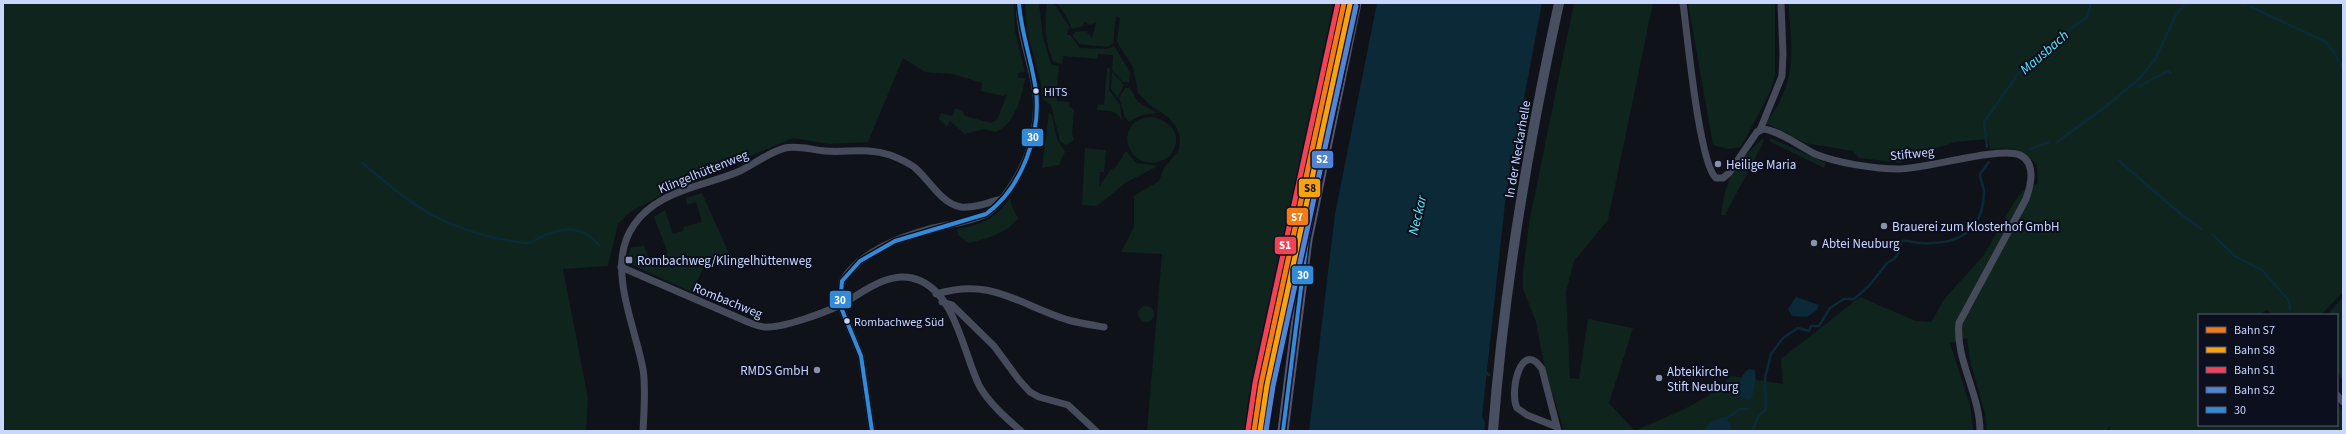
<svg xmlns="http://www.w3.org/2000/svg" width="2346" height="434" viewBox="0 0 2346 434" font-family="'Source Sans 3',sans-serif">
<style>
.green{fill:#0f241d}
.water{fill:#0b2936}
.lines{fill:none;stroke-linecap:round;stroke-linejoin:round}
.stream{stroke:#0b2936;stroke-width:2.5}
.minor{stroke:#454b5a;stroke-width:7}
.secondary{stroke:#474f60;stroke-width:10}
.primary{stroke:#56546e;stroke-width:11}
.bus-1-casing{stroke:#0c0f1d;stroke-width:7}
.bus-1{stroke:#338bd7;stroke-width:4}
.rail-1-casing{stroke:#0c0f1d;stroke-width:8}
.rail-2-casing{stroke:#0c0f1d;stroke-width:8}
.rail-3-casing{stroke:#0c0f1d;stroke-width:8}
.rail-4-casing{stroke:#0c0f1d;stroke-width:8}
.rail-1{stroke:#f47a14;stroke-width:5}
.rail-2{stroke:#f8a20d;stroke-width:5}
.rail-3{stroke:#f44254;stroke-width:5}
.rail-4{stroke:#5085d6;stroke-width:5}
.bus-dot{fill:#c9d6fe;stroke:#0c0f1d;stroke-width:1.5}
.poi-dot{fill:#8891ae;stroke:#0c0f1d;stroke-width:1.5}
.labels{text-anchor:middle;stroke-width:4;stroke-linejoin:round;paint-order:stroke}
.bus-label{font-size:12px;fill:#c9d6fe;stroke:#0c0f1d;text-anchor:start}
.street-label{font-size:13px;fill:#c9d6fe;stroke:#0c0f1d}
.poi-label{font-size:13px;fill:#c9d6fe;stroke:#0c0f1d;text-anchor:start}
.water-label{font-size:14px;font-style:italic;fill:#5aeafb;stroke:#0c0f1d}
.line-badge{stroke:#0c0f1d;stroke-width:1.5}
.badge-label{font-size:11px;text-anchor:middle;font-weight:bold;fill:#fff}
.pale-badge-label{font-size:11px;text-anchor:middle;font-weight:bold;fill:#111}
</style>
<rect width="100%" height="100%" fill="#101219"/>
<g class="green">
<path d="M3 3H1014L1015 31 1025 72 1018 73V78H1025C1023 95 1014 126 995 132L984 129 965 134 950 121 947 127 939 119 941 113 952 116 955 108 962 111 965 116 991 123 997 120 1007 94 1003 96 981 91 982 83 953 74 925 72 903 58 868 142 829 144 793 138 681 185 630 212 618 224 608 266 563 269 588 398 586 431H3Z"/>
<path d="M1025 3H1039L1043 38 1051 64 1059 66 1056 99 1059 103V101L1070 102 1069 106 1074 110 1072 133 1074 140 1066 145 1060 141 1051 105 1043 99 1041 84 1027 31Z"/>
<path d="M1047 3H1054L1070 28 1068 29 1067 35H1070L1080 48 1107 49 1114 46 1130 72 1129 82H1123L1112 70 1113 55 1098 54 1097 59 1063 56 1062 64 1053 61C1045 43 1044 22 1047 3Z"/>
<path d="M1057 3H1336L1269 317 1247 431H1147L1162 254 1121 252 1134 227V196L1159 181 1164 168 1179 150 1180 138 1177 128 1168 117 1150 105 1138 93 1133 67 1117 42 1120 18 1116 16 1113 44 1107 47 1079 44 1073 36 1075 32 1086 31 1092 38 1096 23 1089 25 1084 21 1083 26 1072 29 1066 16Z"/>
<path d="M1574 3H1653L1608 220 1574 261 1566 292 1570 378 1579 379 1588 319 1633 328 1609 403 1635 431C1666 416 1708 403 1731 376L1783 384 1781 359 1860 297 1916 321 1931 322 1945 298 1984 255 2014 202 2023 191 2038 183 2037 165C2020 148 2014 147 1990 149L1988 139 1956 142 1902 158V163L1859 158 1853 151 1805 143 1766 123C1797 81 1793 52 1788 3H2343V292L2321 315H2274L2267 310 2259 315H2199V425H2337V404L2343 411V431H2108L2111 425 2106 431H1987L1985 414 1970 360 1967 338 1950 343 1970 405 1973 431H1564L1545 369 1536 322 1523 289V273L1529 223Z"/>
<path d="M1688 3H1775V75L1770 92 1741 147 1728 149 1713 145Z"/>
<path d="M1107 68H1110L1109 90 1120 105 1122 124C1120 110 1109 111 1097 110L1098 104 1104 105Z"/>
<path d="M1112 72 1124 85 1117 98 1111 89Z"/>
<path d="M1125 88H1130L1138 102 1157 113 1142 115 1129 122 1125 117 1119 98Z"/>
<path d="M1049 112 1052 116 1057 139 1065 152 1059 165 1042 168Z"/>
<path d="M1153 117C1174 122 1184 139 1169 157 1128 182 1108 117 1153 117Z"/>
<path d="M1763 138 1764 141 1725 215H1721C1726 175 1735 165 1763 138Z"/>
<path d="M1770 138 1826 163 1824 168 1769 141Z"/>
<path d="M1085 148 1106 150 1104 172H1100L1099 187 1110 170 1116 167 1126 151 1136 163 1158 166 1125 183 1097 206 1082 205Z"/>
<path d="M702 193 730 256 718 260 709 256 692 292 632 265 628 257 631 247 644 246 650 261 668 253 654 217 665 210 673 234 684 230 683 227 702 222 696 202 687 205 686 198Z"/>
<path d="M1010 198 1013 209 1018 218C1007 234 987 238 969 243L958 235 957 229C984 224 993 220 1010 198Z"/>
<path d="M2343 297V381L2337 371V315H2327Z"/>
<circle cx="1146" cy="314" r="8"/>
</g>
<g class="water">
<path d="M1377 3H1542L1506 194 1482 417 1485 422 1484 431H1309L1335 214Z"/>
<path d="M1796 297 1819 305 1817 310 1807 317 1792 316 1788 309Z"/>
<path d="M1749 369 1755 370 1756 382 1751 401 1736 396C1739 386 1740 375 1749 369Z"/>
<path d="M1723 417 1727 419 1732 428 1730 431H1703L1711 422Z"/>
</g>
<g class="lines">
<g class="stream">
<path d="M2244 3 2245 5"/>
<path d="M2251 7 2324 41 2332 49 2343 68"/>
<path d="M2138 87 2168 71 2171 73"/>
<path d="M2057 142 2105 107 2140 78 2155 59 2176 15 2185 3"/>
<path d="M1987 147 1984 122 2023 67C2049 56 2063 29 2087 18L2091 3"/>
<path d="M2030 149 2050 142"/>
<path d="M2118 160 2183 216 2202 229"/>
<path d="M362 163C381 178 401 196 422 209 453 228 490 239 526 243 530 244 535 240 539 238 561 227 581 224 599 245"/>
<path d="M2213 235 2236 257 2262 270 2289 301 2290 309"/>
<path d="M1487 373 1489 375"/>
<path d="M1725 419 1740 409H1748"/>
<path d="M1752 431 1759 415 1766 410 1765 378 1771 354 1783 338 1798 328 1809 331 1811 326H1819L1830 308 1844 299H1854L1869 286 1887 263 1894 259 1899 252 1901 241C1908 240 1915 243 1922 243 1958 245 1982 232 1984 194 1985 187 1980 181 1980 174L1989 162"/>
</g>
<g class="minor">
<path d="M1683 3C1687 31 1699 164 1716 178H1723L1729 173 1757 132 1763 129C1778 130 1801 147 1815 154 1837 163 1875 169 1899 169 1925 169 2000 146 2020 155 2036 163 2031 185 2026 199L1959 323C1955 359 1980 394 1980 431"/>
<path d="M1760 130 1782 76 1783 54 1781 3"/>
<path d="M621 267 748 322C754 324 761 328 768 327 785 327 824 313 840 305 861 294 886 272 912 278 956 288 963 355 980 387 990 404 1006 418 1021 431"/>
<path d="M936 294C992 277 1017 304 1068 320 1079 323 1092 325 1104 327"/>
<path d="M942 302 952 305 994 346 1019 380 1030 392 1039 397 1068 405 1096 431"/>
<path d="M2337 395 2343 402"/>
<path d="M1557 427 1527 415 1517 408C1509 392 1521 338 1542 369L1558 431"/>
<path d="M643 431C644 410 646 389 643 369 632 311 592 240 662 200 686 186 715 182 740 171 755 164 769 152 785 148 798 145 812 150 825 151 847 153 867 147 890 155 898 158 907 162 914 167 929 179 941 204 961 207 975 208 988 203 1001 199"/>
<path d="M872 431 861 356 840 305 842 281C861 251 900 237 933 228 950 224 970 222 986 214 997 207 1007 193 1014 182 1033 152 1042 113 1033 77 1027 51 1020 31 1019 3"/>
</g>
<path class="secondary" d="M1493 431C1504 287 1528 144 1559 3"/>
<path class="primary" d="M1283 431 1307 240 1356 3"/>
<defs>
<g id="bus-1">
<path d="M872 431 861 356 840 305 842 281 860 261 895 241 986 214C1022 188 1041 134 1036 91 1032 61 1021 33 1019 3"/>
<path d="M1283 431 1307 240 1356 3"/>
</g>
</defs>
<use href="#bus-1" class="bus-1-casing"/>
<use href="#bus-1" class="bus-1"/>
<defs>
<path id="rail-1" d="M1254 431 1261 384 1344 3"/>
<path id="rail-2" d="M1260 431 1267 385 1350 4"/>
<path id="rail-3" d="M1248 430 1255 383 1338 3"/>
<path id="rail-4" d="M1266 431 1273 386 1356 6"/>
</defs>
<use href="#rail-1" class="rail-1-casing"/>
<use href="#rail-2" class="rail-2-casing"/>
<use href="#rail-3" class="rail-3-casing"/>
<use href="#rail-4" class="rail-4-casing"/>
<use href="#rail-1" class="rail-1"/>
<use href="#rail-2" class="rail-2"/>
<use href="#rail-3" class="rail-3"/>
<use href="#rail-4" class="rail-4"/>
</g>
<g class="bus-dot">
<circle cx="1036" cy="91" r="3.5"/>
<circle cx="847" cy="321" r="3.5"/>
</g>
<g class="poi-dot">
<circle cx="1718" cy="164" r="4"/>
<circle cx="1884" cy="226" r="4"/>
<circle cx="1814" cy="243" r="4"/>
<rect x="625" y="256" width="8" height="8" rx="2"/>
<circle cx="817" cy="370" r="4"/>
<circle cx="1659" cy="378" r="4"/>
</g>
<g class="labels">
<g class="bus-label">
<text x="1044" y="96">HITS</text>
<text x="854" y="326">Rombachweg Süd</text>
</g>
<g class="street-label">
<text transform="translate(1517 149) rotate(-80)" y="5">In der Neckarhelle</text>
<text transform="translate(1912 153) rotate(-6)" y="5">Stiftweg</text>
<text transform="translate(703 171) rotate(-22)" y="5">Klingelhüttenweg</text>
<text transform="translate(728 300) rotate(22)" y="5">Rombachweg</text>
</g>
<g class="poi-label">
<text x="1726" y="169">Heilige Maria</text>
<text x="1892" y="231">Brauerei zum Klosterhof GmbH</text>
<text x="1822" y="248">Abtei Neuburg</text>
<text x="637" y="265">Rombachweg/Klingelhüttenweg</text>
<text x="809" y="375" text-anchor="end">RMDS GmbH</text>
<text x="1667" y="376">Abteikirche<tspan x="1667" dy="15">Stift Neuburg</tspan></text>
</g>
<g class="water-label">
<text transform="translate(2044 52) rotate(-41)" y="5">Mausbach</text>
<text transform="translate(1417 215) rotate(-77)" y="5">Neckar</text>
</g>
</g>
<g class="line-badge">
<rect x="1021" y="128" width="23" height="19" rx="4" fill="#338bd7"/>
<rect x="1311" y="150" width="23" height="19" rx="4" fill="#5085d6"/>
<rect x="1298" y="178" width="23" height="20" rx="4" fill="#f8a20d"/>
<rect x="1286" y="207" width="23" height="19" rx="4" fill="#f47a14"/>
<rect x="1274" y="236" width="23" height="19" rx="4" fill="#f44254"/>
<rect x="1291" y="265" width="23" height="20" rx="4" fill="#338bd7"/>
<rect x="829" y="290" width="23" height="19" rx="4" fill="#338bd7"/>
</g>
<g class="badge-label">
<text x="1033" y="141">30</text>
<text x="1322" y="163">S2</text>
<text x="1297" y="221">S7</text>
<text x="1285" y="249">S1</text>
<text x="1303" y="279">30</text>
<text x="840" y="304">30</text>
</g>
<g class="pale-badge-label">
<text x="1310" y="192">S8</text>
</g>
<rect width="2346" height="434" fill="none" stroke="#c9d6fe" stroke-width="8"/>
<rect x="2198" y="314" width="140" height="112" fill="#0c0f1d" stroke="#585f77"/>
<rect x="2206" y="327" width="20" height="6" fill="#f47a14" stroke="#585f77"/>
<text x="2234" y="334" font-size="12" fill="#c9d6fe">Bahn S7</text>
<rect x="2206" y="347" width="20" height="6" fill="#f8a20d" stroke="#585f77"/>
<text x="2234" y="354" font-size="12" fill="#c9d6fe">Bahn S8</text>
<rect x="2206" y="367" width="20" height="6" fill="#f44254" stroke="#585f77"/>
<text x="2234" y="374" font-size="12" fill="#c9d6fe">Bahn S1</text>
<rect x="2206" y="387" width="20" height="6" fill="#5085d6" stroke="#585f77"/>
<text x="2234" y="394" font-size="12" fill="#c9d6fe">Bahn S2</text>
<rect x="2206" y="407" width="20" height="6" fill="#338bd7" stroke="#585f77"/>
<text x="2234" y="414" font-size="12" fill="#c9d6fe">30</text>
</svg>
